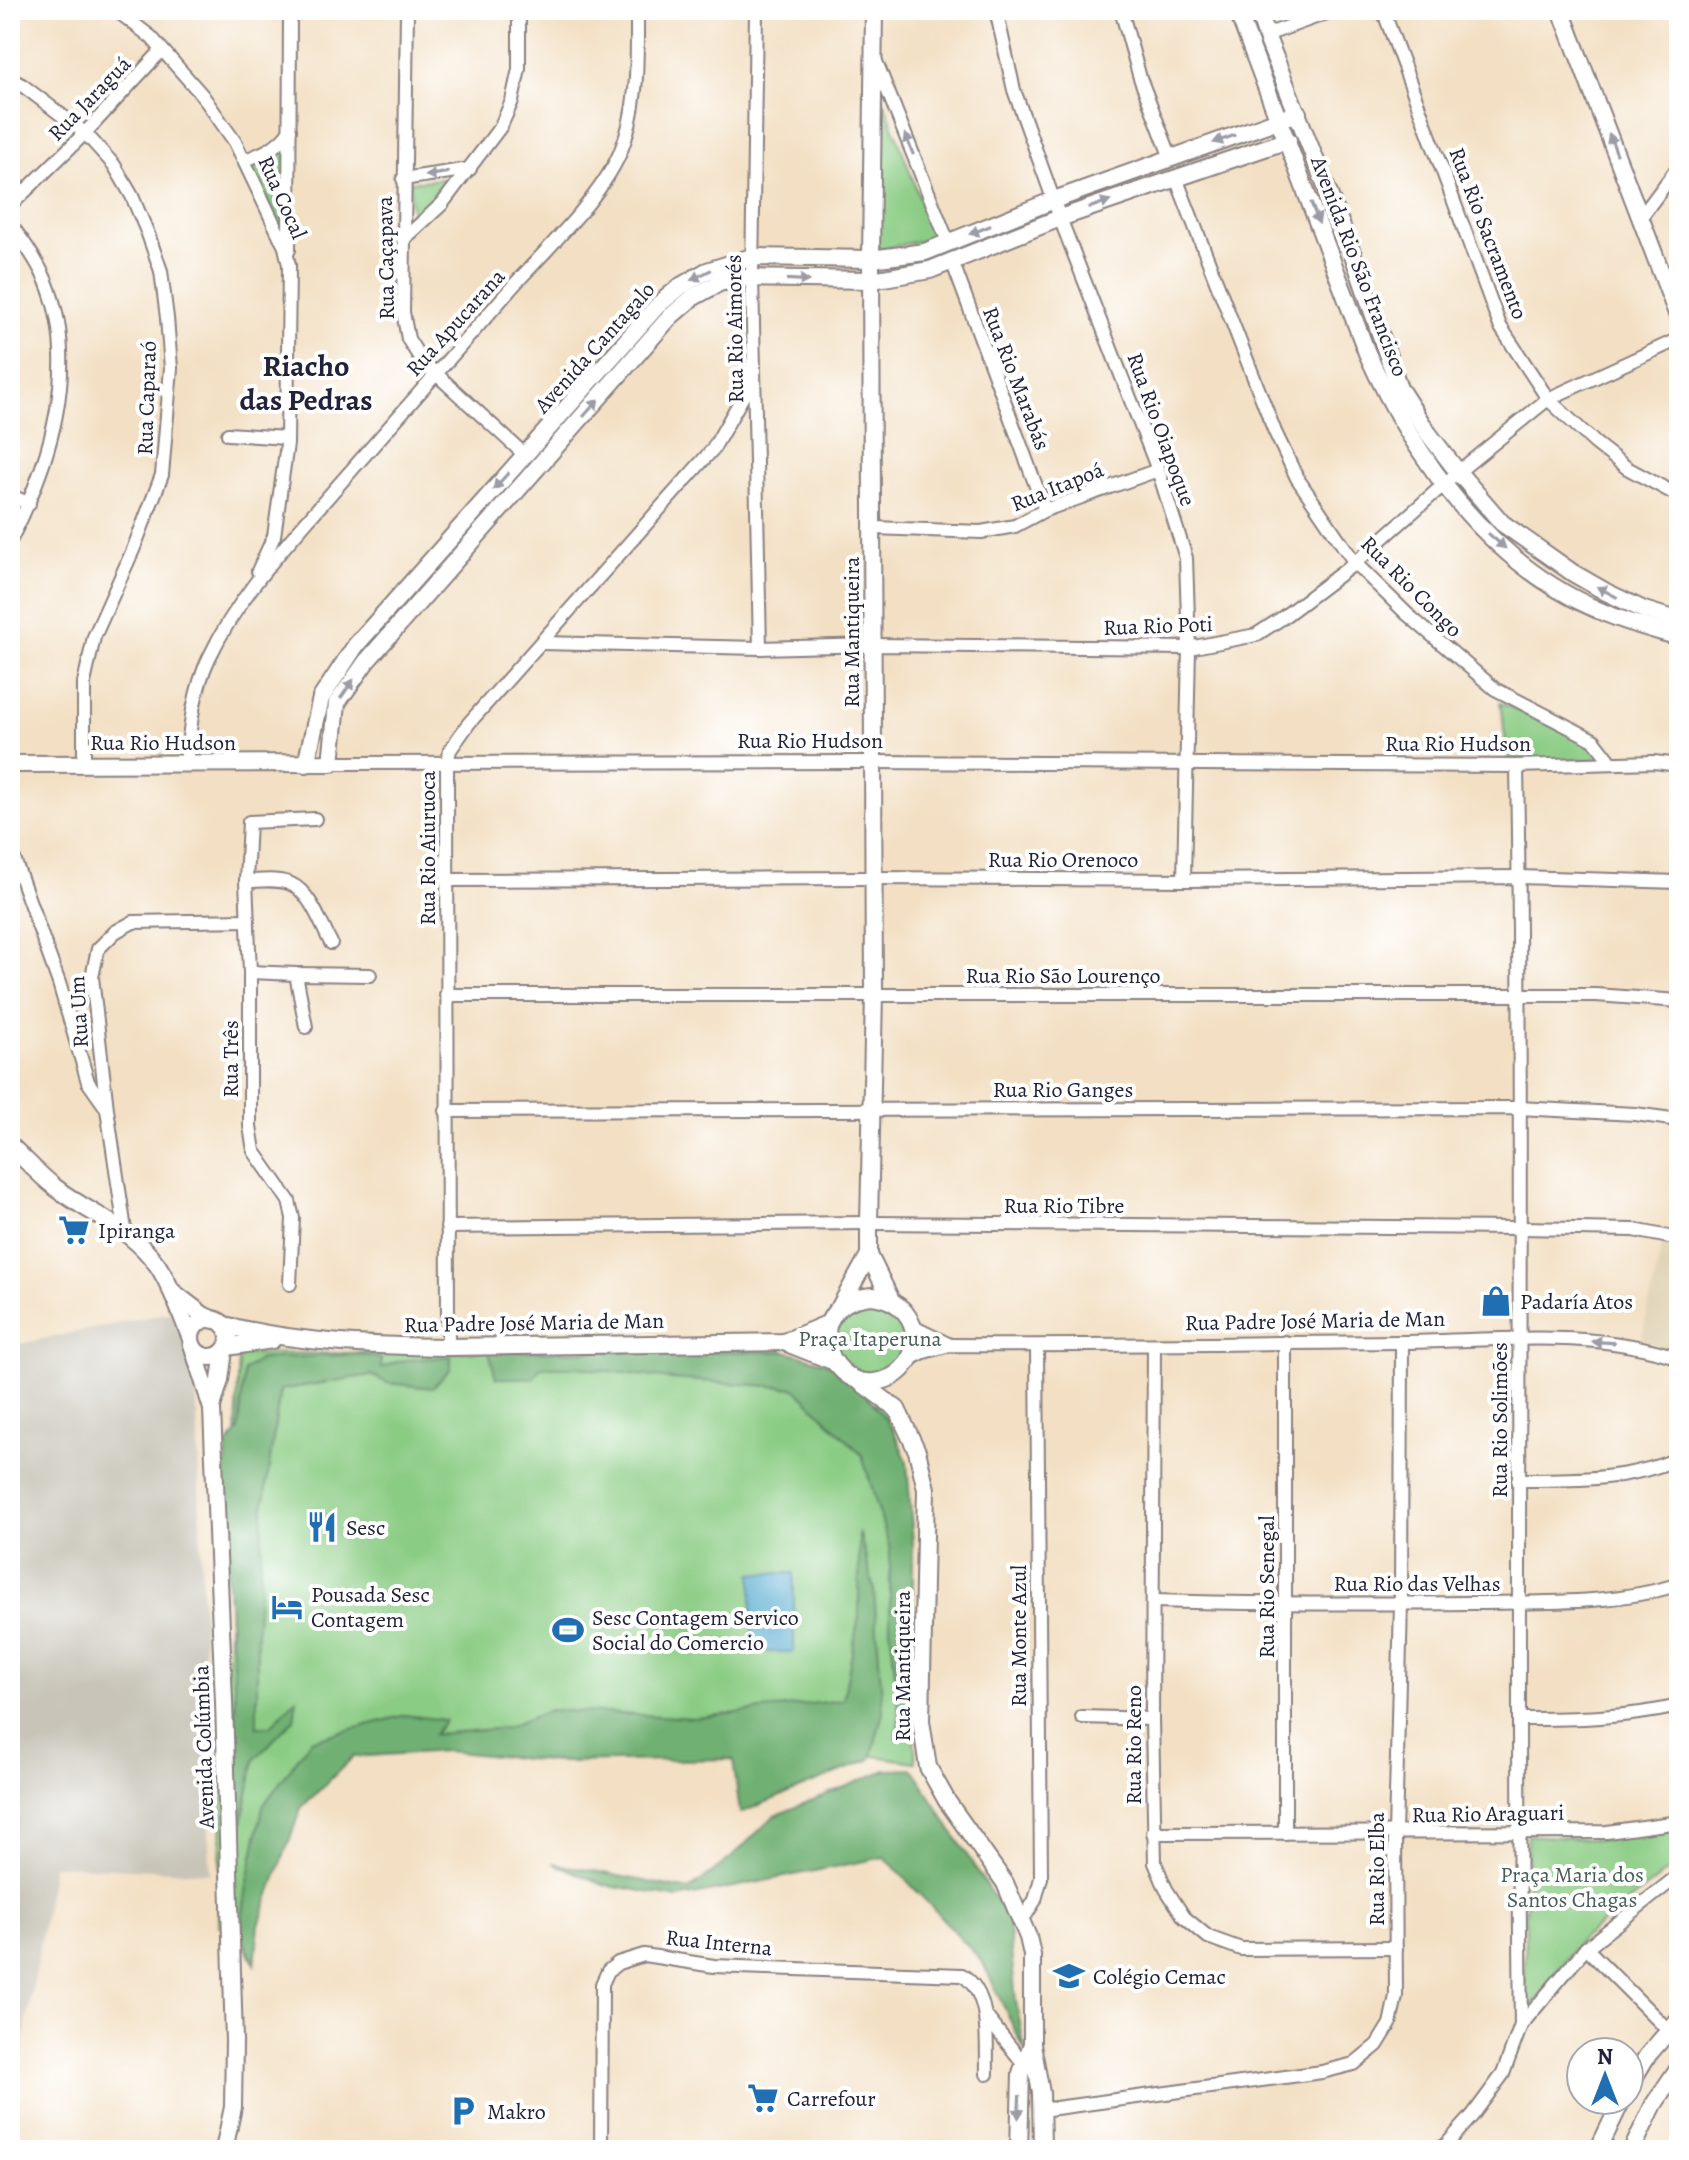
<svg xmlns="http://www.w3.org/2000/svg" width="1689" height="2160" viewBox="0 0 1689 2160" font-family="Alegreya,serif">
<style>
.built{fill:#dfd3b5}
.industrial{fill:#c8c4b8}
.green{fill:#8bcc84;stroke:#567760;stroke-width:2}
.forest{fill:#70b072;stroke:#496956;stroke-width:2}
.water{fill:#52a9cf;stroke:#3a6685;stroke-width:2}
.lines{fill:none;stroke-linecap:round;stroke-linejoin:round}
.minor-casing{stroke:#8a8180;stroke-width:16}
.tertiary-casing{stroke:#8a8180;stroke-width:20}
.minor{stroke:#fff;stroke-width:12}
.tertiary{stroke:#fff;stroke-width:16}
.oneway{fill:#9c9ca7}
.labels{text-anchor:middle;stroke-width:8;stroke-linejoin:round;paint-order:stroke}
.street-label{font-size:22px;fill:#22223b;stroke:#fff}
.poi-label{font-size:22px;fill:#22223b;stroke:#fff;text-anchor:start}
.park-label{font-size:22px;fill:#475e55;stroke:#fff}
.district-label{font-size:30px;font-weight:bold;fill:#22223b;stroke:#fff}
</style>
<rect width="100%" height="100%" fill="#fff"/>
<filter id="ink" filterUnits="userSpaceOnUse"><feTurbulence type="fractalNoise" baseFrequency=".0125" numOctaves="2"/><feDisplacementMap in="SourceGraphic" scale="16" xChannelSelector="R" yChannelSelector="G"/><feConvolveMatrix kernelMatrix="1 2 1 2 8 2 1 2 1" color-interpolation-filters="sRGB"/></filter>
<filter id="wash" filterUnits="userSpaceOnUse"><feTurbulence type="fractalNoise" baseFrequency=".006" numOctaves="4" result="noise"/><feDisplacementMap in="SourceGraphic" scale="32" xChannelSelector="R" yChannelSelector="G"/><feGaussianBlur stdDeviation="1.8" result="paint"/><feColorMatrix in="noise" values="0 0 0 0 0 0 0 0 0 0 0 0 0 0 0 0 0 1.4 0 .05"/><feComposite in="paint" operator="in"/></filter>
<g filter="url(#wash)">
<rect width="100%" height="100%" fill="#f3e0c4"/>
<path class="built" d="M1663 1242 1679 1247V1353L1641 1340Z"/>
<path class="industrial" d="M172 1312 196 1374 210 1873 53 1865 10 2122V1346Z"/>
<g class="green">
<path d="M882 95 934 238 877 250 879 96Z"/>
<path d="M286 143V237L248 161Z"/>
<path d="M445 179 412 223 410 182Z"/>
<path d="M1500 703 1586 741 1599 760 1509 763Z"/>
<circle cx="870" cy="1339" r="37"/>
<path d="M780 1348 887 1410 916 1762 738 1736 372 1742 277 1814 249 1925 218 1926 239 1354Z"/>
<path d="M1679 1827V1865L1661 1876 1579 1941 1534 2004 1524 2002 1528 1835 1602 1840Z"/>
</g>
<g class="forest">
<path d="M489 1351 790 1352 830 1364 869 1398 893 1429 907 1461 913 1544V1735L897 1740 899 1711 890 1628V1549L862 1455 795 1388 671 1379 576 1367H541L533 1378H496Z"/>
<path d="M361 1354 381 1359V1368L399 1361 451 1356V1368L432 1388 387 1383 371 1375 280 1390 264 1502 257 1625V1727L271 1726 297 1698 294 1719 255 1759 239 1838 235 1695 222 1494 228 1444 239 1430 244 1371 260 1359Z"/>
<path d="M859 1531 874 1590 883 1712 871 1759 740 1813 733 1759 558 1762 445 1751 353 1757 301 1808 259 1925 255 1964 240 1934 246 1891 263 1806 311 1740 405 1715 445 1720 434 1734 507 1728 550 1710 695 1718 843 1700 859 1616Z"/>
<path d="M913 1769 1008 1920 1016 2002 1025 2051 982 1961 885 1857 678 1898 603 1884 553 1863 689 1890 732 1857 774 1816 886 1770Z"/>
</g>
<rect class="water" x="752" y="1573" width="42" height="79"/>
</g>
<g filter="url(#ink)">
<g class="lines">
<defs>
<g id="minor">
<path d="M116 10 151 37 202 95 235 142 285 247 289 265 287 444 274 536 258 571"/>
<path d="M407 10 403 312 408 339 422 361 525 455"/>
<path d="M756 10 752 277 760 648"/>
<path d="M996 10 1014 90 1060 218 1158 470 1186 558 1189 648 1184 880"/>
<path d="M1121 10 1140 78 1171 158"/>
<path d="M1383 10 1500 326 1548 399 1595 443 1627 468 1679 496"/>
<path d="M1266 35 1335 10"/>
<path d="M875 59 948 242"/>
<path d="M10 79 22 85 85 133 114 165 132 196 148 234 161 271 167 318 171 368 162 475 133 550 94 637 84 683V764"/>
<path d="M245 160C264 153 278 147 290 130"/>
<path d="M1176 178 1275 432 1297 478 1355 563 1407 614 1495 689 1594 740 1611 762"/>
<path d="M403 179 470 169"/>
<path d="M10 206 85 133 162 50"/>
<path d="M1641 217 1679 166"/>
<path d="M10 224C24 242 37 260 46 281 81 366 50 464 10 541"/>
<path d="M403 240 442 204 501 126 512 101 519 69V10"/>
<path d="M289 250 290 10"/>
<path d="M952 261 1045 510"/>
<path d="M228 434 287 438"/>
<path d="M10 495 29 504"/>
<path d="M874 528 981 532 1015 526 1045 510 1158 470"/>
<path d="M541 643 760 648 872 645 1189 648 1256 635 1282 618 1355 563 1458 472 1548 399 1679 339"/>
<path d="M331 763 873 762 1517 766 1654 762 1679 765"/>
<path d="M186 764C190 728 193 692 209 658 239 594 288 543 335 489 394 421 454 353 514 285 547 249 601 197 620 153 639 108 637 58 637 10"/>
<path d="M1517 766C1524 1186 1515 1606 1521 2025"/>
<path d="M10 848 59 983 88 1082 105 1106"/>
<path d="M447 880 872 878 1184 880 1519 877 1679 882"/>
<path d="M246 881C260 881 278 878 291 884 311 893 321 925 331 943"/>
<path d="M250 972 296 974 306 1027"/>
<path d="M296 974 370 975"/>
<path d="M446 995H1596L1679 1001"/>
<path d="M446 1111 1518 1108 1635 1114 1679 1120"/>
<path d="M447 1227 869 1223 1520 1228 1634 1230 1679 1239"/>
<path d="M125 1230 107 1109 92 977 98 949 115 932 133 922 248 920"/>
<path d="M290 1284 293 1218 289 1201 254 1151 250 1126V972L246 881 249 822 315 819"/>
<path d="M913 1327 950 1345"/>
<path d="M1285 1342V1833"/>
<path d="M1154 1345 1152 1719 1155 1863 1166 1889 1184 1917 1208 1937 1241 1949 1396 1948"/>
<path d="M448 1347 447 763 450 750 469 723 713 449 746 391 753 362"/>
<path d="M908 1360 924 1352 950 1345C1100 1346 1250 1343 1401 1342 1492 1341 1591 1328 1679 1358"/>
<path d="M1518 1480C1571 1480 1629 1481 1679 1458"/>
<path d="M1153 1601C1260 1604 1366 1604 1472 1603 1537 1602 1617 1605 1679 1584"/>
<path d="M1082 1717 1152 1719"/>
<path d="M1520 1719C1574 1719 1626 1718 1679 1706"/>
<path d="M1153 1833 1607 1832 1679 1822"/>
<path d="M1022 1921 1035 1900 1041 1878 1037 1346"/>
<path d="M1586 1948 1668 2030"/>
<path d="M985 2015 1024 2064"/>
<path d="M1041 2110 1322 2072 1354 2064 1377 2045 1390 2024 1396 1996 1395 1834 1401 1604 1402 1342"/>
<path d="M601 2150 602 1984 608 1971 618 1963 644 1955 714 1966 962 1975C992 1993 986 2043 987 2074"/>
<path d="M1437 2150 1446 2145 1472 2116 1503 2074 1521 2025 1586 1948 1679 1875"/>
</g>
<g id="tertiary">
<path d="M874 10 871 259 874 994 869 1223V1255L891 1300"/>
<path d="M1237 10 1367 353C1414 458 1489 563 1598 610 1624 622 1652 629 1679 637"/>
<path d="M1258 10 1266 35 1353 255 1399 388 1428 433 1458 472 1502 523 1573 573 1606 592 1644 610 1679 621"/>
<path d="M1561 10 1679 319"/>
<path d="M10 764 331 763 337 703 366 662 670 317 692 298 719 283 741 278 872 280 930 270 1060 218 1288 140"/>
<path d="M306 764 321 698 356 645 658 305 681 286 707 271 752 257 871 259 925 252 1054 200 1298 113"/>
<path d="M10 1145C25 1159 39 1175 56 1188 92 1216 130 1226 158 1266 173 1289 181 1315 191 1339"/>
<path d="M173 1292 203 1315 214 1320"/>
<path d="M873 1296C931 1304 925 1377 874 1382 825 1387 799 1301 873 1296Z"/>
<path d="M841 1305 869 1255"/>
<circle cx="210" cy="1338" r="19"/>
<path d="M224 1325C297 1343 373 1346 448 1347L784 1342 827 1324"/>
<path d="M784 1342 835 1362"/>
<path d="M192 1344 212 1409 224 1702 234 2041 233 2107 224 2150"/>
<path d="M227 1347 272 1340"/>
<path d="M859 1381 897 1409 917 1451 926 1489 921 1721 928 1767 947 1801 1005 1883 1028 1937 1032 1955V2044L1041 2093 1042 2150"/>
<path d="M212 1407 220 1380 224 1351"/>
<path d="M1629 2086 1647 2056 1679 2019"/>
<path d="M1019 2150 1021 2073 1032 2044"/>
<path d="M1598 2150 1622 2100"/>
<path d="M1632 2150 1654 2104 1679 2067"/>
</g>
</defs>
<use href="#minor" class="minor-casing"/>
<use href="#tertiary" class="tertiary-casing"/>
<use href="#minor" class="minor"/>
<use href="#tertiary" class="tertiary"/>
</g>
<defs><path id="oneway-solid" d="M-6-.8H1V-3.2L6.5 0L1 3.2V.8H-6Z" transform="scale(2)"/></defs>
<g class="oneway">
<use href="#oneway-solid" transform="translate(1224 139) rotate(160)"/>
<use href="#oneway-solid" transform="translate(909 144) rotate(-112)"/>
<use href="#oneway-solid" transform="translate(1613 144) rotate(-111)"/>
<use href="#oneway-solid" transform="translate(437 174) rotate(171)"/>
<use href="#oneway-solid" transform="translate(1100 204) rotate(-19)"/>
<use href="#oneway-solid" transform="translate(1315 213) rotate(69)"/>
<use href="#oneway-solid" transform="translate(980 230) rotate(158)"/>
<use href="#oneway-solid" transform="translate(701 275) rotate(153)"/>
<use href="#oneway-solid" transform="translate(798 280) rotate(3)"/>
<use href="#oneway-solid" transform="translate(591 408) rotate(-49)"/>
<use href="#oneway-solid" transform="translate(501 481) rotate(132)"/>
<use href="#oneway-solid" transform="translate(1497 541) rotate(41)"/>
<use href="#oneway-solid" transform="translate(1607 592) rotate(-152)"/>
<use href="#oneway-solid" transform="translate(347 689) rotate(-55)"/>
<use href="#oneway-solid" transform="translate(1603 1342) rotate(-176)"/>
<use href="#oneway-solid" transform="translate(1019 2107) rotate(93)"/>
</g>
</g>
<defs>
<symbol id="supermarket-bare" viewBox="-9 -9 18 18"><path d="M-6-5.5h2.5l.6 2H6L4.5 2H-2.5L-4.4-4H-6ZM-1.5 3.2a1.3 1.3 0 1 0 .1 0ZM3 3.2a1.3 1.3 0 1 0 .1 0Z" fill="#1f6fb2" stroke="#fff" stroke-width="2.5" paint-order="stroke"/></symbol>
<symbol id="shop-bare" viewBox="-9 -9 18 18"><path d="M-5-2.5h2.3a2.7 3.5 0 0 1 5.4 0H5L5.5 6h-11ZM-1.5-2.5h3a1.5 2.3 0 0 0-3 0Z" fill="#1f6fb2" stroke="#fff" stroke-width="2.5" paint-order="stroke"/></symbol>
<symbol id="restaurant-bare" viewBox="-9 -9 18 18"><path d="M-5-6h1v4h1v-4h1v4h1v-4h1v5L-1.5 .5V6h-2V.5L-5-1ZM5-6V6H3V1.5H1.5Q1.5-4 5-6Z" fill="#1f6fb2" stroke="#fff" stroke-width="2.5" paint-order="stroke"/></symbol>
<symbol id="hotel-bare" viewBox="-9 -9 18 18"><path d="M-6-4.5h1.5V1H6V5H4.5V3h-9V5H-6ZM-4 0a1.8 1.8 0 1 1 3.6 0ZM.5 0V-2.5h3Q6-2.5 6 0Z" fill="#1f6fb2" stroke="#fff" stroke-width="2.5" paint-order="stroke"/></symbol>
<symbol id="stadium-bare" viewBox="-9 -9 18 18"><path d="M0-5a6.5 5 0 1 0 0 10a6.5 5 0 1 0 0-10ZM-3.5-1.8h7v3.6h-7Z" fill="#1f6fb2" stroke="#fff" stroke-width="2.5" paint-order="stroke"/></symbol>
<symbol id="university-bare" viewBox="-9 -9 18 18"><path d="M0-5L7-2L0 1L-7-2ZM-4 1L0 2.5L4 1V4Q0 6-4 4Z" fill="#1f6fb2" stroke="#fff" stroke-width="2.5" paint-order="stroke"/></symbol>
<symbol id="parking-bare" viewBox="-9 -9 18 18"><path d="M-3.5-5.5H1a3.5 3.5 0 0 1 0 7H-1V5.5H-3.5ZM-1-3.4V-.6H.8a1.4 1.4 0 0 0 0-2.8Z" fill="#1f6fb2" stroke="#fff" stroke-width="2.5" paint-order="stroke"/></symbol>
</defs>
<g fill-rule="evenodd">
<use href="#supermarket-bare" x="52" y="1208" width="44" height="44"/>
<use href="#shop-bare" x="1474" y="1279" width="44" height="44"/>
<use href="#restaurant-bare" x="300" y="1505" width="44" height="44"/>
<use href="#hotel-bare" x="265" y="1585" width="44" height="44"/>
<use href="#stadium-bare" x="546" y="1608" width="44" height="44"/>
<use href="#university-bare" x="1047" y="1954" width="44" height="44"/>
<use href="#supermarket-bare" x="741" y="2076" width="44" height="44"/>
<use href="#parking-bare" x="441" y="2089" width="44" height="44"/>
</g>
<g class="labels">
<g class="street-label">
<text transform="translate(89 98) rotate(-46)" y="8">Rua Jaraguá</text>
<text transform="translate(283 197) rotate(66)" y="8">Rua Cocal</text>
<text transform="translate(1489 233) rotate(69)" y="8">Rua Rio Sacramento</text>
<text transform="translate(385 258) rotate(-91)" y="8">Rua Caçapava</text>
<text transform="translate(1360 266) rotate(69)" y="8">Avenida Rio São Francisco</text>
<text transform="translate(455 322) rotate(-48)" y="8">Rua Apucarana</text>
<text transform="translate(734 329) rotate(-91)" y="8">Rua Rio Aimorés</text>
<text transform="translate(594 347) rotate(-48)" y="8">Avenida Cantagalo</text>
<text transform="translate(1017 378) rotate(69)" y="8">Rua Rio Marabás</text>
<text transform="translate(146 398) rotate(-88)" y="8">Rua Caparaó</text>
<text transform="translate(1162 429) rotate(70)" y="8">Rua Rio Oiapoque</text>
<text transform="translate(1057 486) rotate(-22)" y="8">Rua Itapoá</text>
<text transform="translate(1412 586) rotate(45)" y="8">Rua Rio Congo</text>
<text transform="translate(1158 625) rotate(-2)" y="8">Rua Rio Poti</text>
<text transform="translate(851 632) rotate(-90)" y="8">Rua Mantiqueira</text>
<text x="810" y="748">Rua Rio Hudson</text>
<text x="163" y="750">Rua Rio Hudson</text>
<text x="1458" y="751">Rua Rio Hudson</text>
<text transform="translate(427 848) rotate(-90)" y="8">Rua Rio Aiuruoca</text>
<text x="1063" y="867">Rua Rio Orenoco</text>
<text x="1063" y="983">Rua Rio São Lourenço</text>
<text transform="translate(78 1012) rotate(-93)" y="8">Rua Um</text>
<text transform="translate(230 1059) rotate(-90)" y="8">Rua Três</text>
<text x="1063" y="1097">Rua Rio Ganges</text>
<text x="1064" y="1213">Rua Rio Tibre</text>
<text transform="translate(1315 1320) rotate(-1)" y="8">Rua Padre José Maria de Man</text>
<text transform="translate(534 1322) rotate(-1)" y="8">Rua Padre José Maria de Man</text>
<text transform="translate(1499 1420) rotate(-90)" y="8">Rua Rio Solimões</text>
<text x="1417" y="1591">Rua Rio das Velhas</text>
<text transform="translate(1266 1587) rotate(-90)" y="8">Rua Rio Senegal</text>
<text transform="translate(1018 1636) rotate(-90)" y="8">Rua Monte Azul</text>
<text transform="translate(902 1666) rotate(-90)" y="8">Rua Mantiqueira</text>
<text transform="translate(1133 1745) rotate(-90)" y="8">Rua Rio Reno</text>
<text transform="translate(203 1747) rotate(-92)" y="8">Avenida Colúmbia</text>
<text transform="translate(1488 1813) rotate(-1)" y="8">Rua Rio Araguari</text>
<text transform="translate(1376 1869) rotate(-90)" y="8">Rua Rio Elba</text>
<text transform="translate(719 1942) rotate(6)" y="8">Rua Interna</text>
</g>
<g class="poi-label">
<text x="98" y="1238">Ipiranga</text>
<text x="1520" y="1309">Padaría Atos</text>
<text x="346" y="1535">Sesc</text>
<text x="311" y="1602">Pousada Sesc<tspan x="311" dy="25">Contagem</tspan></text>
<text x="592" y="1625">Sesc Contagem Servico<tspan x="592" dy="25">Social do Comercio</tspan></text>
<text x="1093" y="1984">Colégio Cemac</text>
<text x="787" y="2106">Carrefour</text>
<text x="487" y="2119">Makro</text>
</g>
<g class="park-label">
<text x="870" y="1346">Praça Itaperuna</text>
<text x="1572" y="1882">Praça Maria dos<tspan x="1572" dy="25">Santos Chagas</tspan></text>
</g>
<g class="district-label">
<text x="306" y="376">Riacho<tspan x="306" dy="34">das Pedras</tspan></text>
</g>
</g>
<rect width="1689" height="2160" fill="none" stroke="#fff" stroke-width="40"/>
<g transform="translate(1605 2076)"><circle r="38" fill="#ffffff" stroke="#a7a7b1" stroke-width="2"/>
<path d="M0-6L14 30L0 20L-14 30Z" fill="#1f6fb2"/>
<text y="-12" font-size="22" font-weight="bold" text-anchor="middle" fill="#22223b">N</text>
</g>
</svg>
